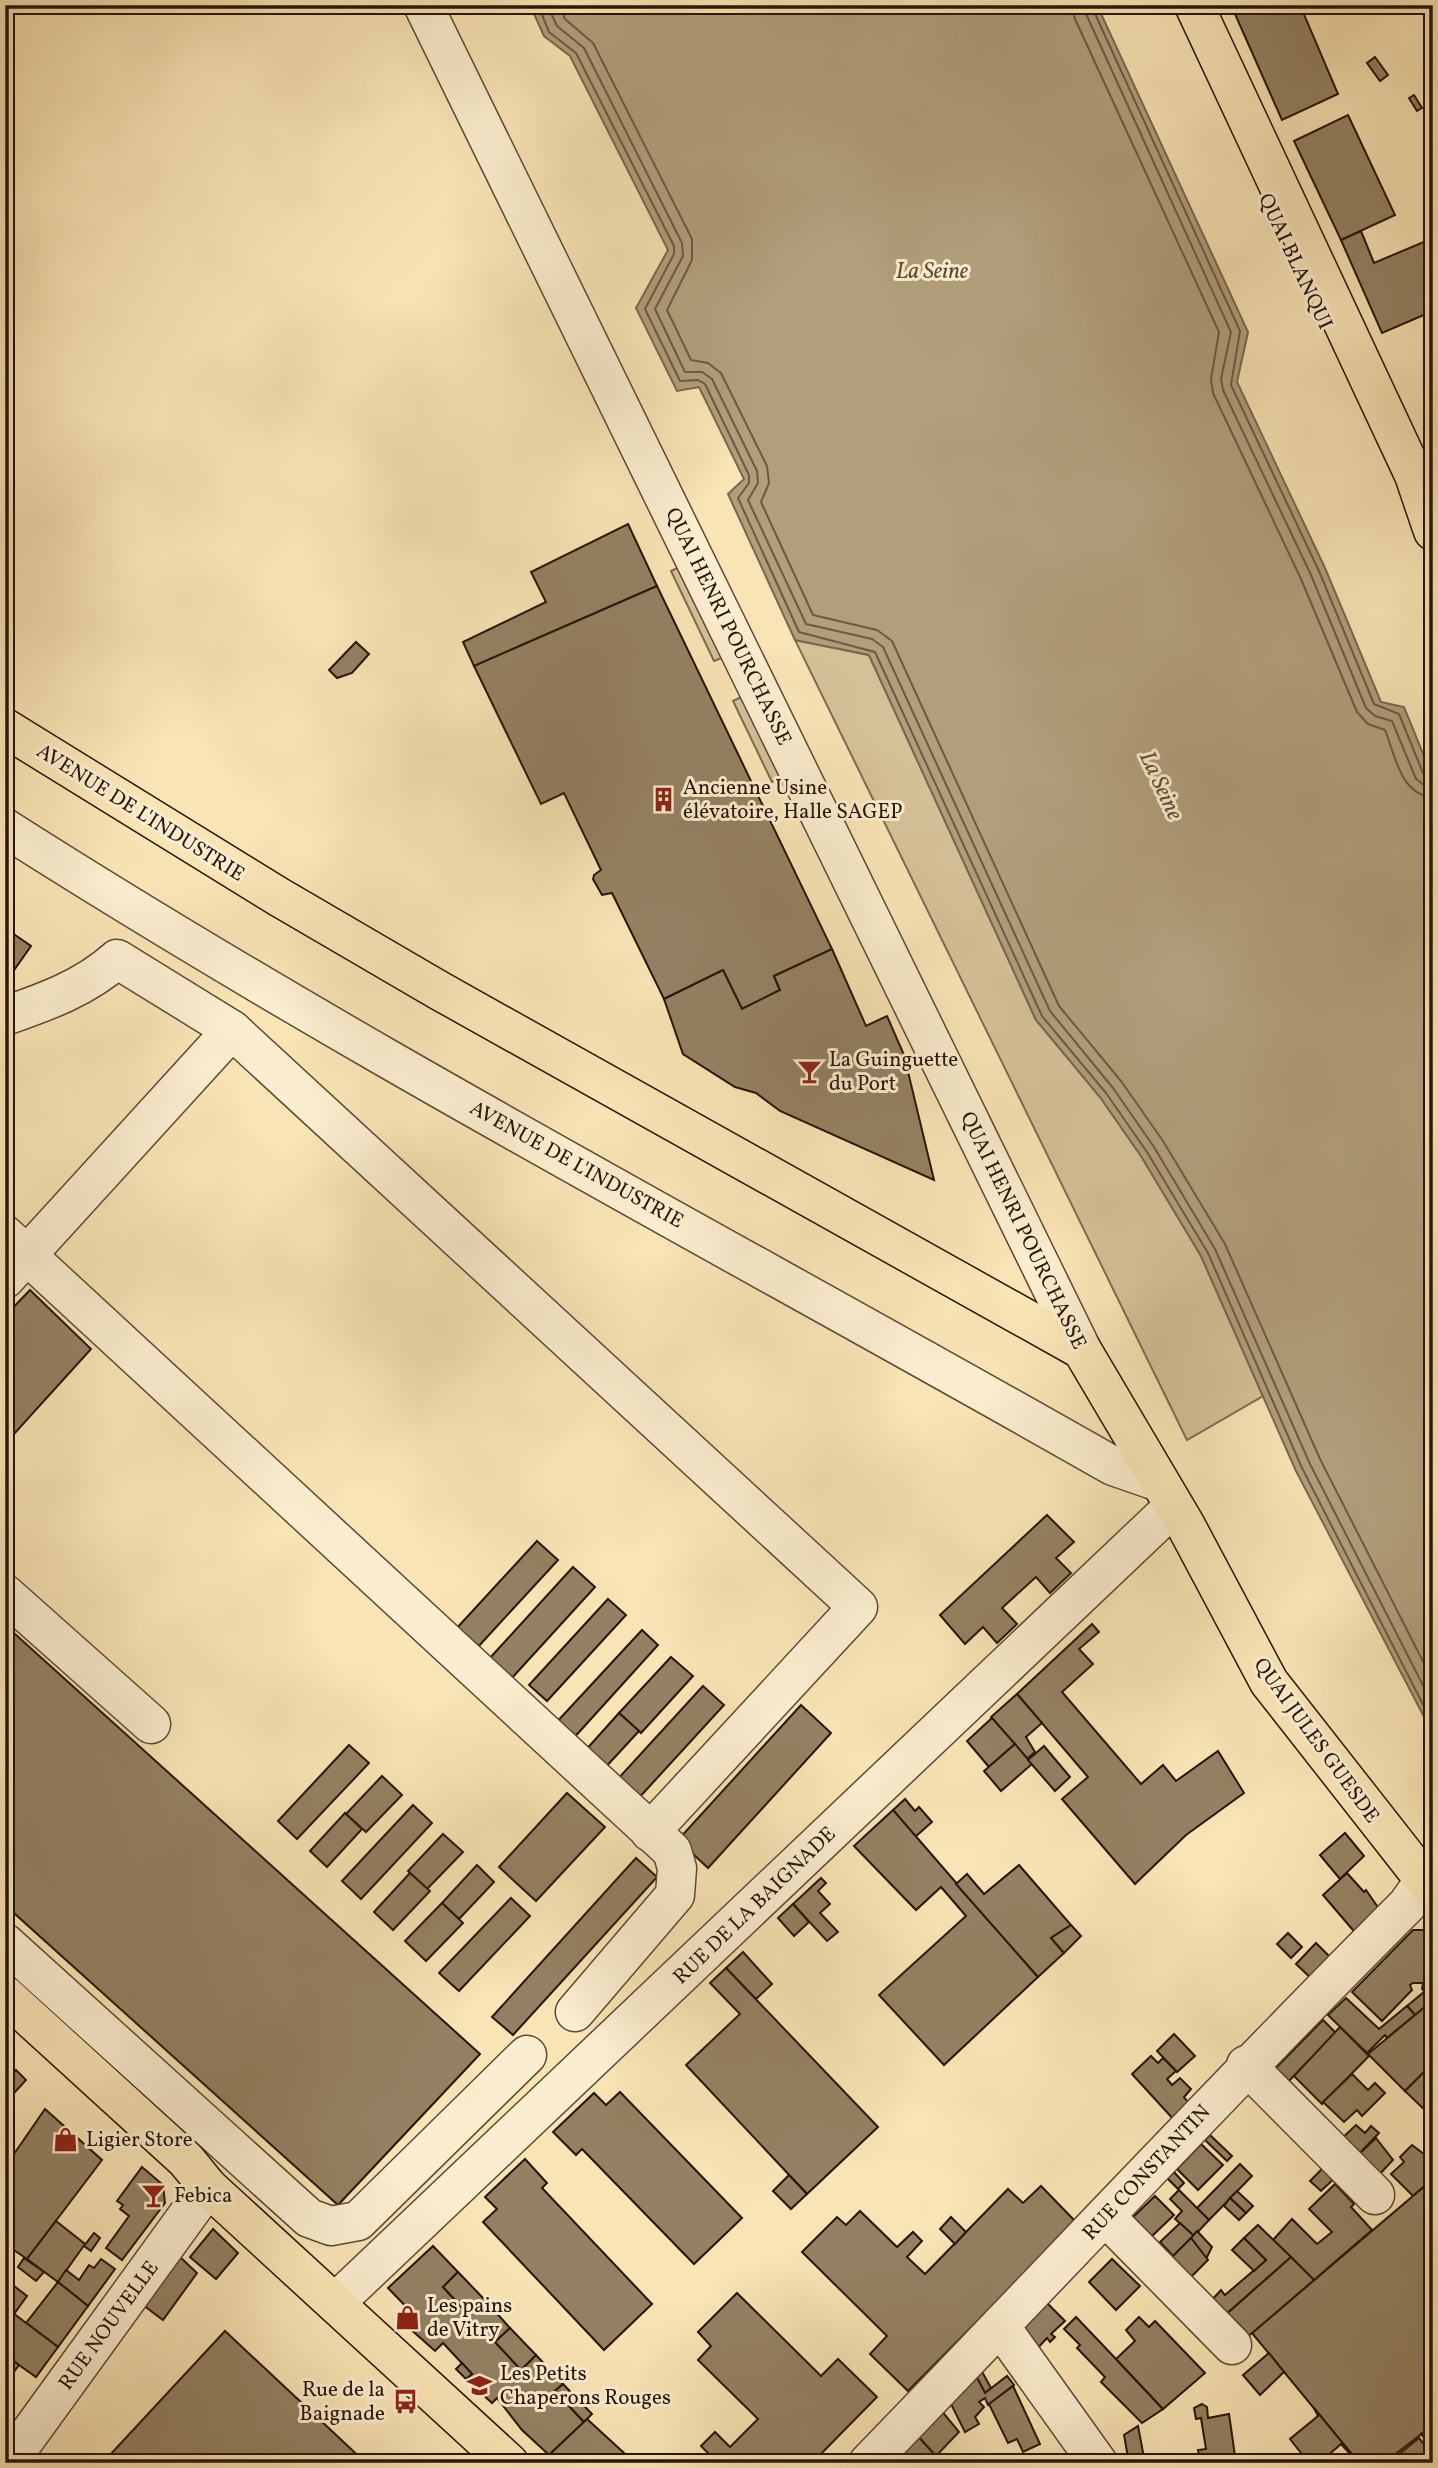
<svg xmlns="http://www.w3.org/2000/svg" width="1438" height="2468" viewBox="0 0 1438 2468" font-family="Vollkorn,serif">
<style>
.green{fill:#d5c198;stroke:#7e6b51;stroke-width:2}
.water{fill:#b19e7b;stroke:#79674e;stroke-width:2}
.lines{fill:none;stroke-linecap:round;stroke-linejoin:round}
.shore{stroke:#6c5a42;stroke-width:2}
.building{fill:#948163;stroke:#26150a;stroke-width:2}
.minor-casing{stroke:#5b4935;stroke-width:41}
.major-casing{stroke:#26150a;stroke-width:41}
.minor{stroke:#fbedcf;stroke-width:38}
.major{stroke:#f9e4b5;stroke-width:38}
.labels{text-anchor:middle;stroke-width:6;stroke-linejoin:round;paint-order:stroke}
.street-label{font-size:21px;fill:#26150a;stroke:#fbedcf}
.poi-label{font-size:21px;fill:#26150a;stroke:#fbedcf;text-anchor:start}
.water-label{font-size:23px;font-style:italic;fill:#5e4c37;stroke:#fbedcf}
</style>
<rect width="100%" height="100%" fill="#f9e4b5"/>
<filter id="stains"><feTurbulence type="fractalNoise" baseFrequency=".00286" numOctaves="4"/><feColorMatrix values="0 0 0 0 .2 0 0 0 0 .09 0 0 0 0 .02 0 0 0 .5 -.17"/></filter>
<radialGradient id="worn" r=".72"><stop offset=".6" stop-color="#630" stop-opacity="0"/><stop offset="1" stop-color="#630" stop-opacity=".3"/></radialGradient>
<g class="green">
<path d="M683 565 727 656 714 661 671 571Z"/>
<path d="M795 640 869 655 1036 1020 1100 1097 1141 1156 1201 1256 1263 1396 1187 1440Z"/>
<path d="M745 695 785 776 772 782 733 701Z"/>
</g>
<path class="water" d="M530 5H1097L1248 332 1237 382 1325 568 1381 702 1404 707 1433 778V1734L1296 1471 1201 1256 1141 1156 1100 1097 1036 1020 869 655 795 640 728 494 744 479 699 387 677 391 636 308 668 250 570 56 544 36Z"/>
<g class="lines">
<g class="shore">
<path d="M538 5 549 32 576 53 674 246V254L645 309 680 381 698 380 705 384 749 475V483L738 498 799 632 875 652 1042 1016 1106 1093 1147 1152 1208 1253 1302 1468 1433 1724"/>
<path d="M547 5 557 26 584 48 682 243 683 256 655 309 685 372H702L712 379 757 471 758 483 748 500 806 624 872 639 883 647 1050 1011 1113 1088 1154 1147 1215 1249 1310 1464 1433 1705"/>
<path d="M559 5 565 19 593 43 692 239V260L667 310 691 360 708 363 721 373 767 466 769 483 761 502 813 615 877 630 892 641 1059 1006 1121 1081 1163 1141 1225 1244 1320 1459 1433 1681"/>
<path d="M1072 5 1075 19 1219 332 1211 379 1213 393 1301 579 1357 712 1368 724 1385 730C1395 755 1401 796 1433 797"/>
<path d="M1082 5 1231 332 1221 379 1223 390 1311 575 1366 708 1375 716 1392 721 1416 779 1424 785 1433 787"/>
<path d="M1091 5 1240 331 1231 385 1319 571 1374 704 1399 714 1423 773 1433 778"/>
</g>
</g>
<g class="building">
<path d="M1231 5H1254L1235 14Z"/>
<path d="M1254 5H1300L1338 94 1282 120 1235 14Z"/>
<path d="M1375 57 1388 75 1380 81 1367 63Z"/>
<path d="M1414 95 1422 108 1417 111 1409 98Z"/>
<path d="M1348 115 1395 215 1341 240 1294 141Z"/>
<path d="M1361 231 1374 263 1433 238V311L1382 333 1341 240Z"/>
<path d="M628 524 657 586 474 666 463 642 546 602 531 572Z"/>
<path d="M657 586 832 949 774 976 780 990 742 1009 723 970 664 999 612 893 602 895 593 879 594 875 601 870 564 793 541 804 474 666Z"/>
<path d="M356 642 369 654 352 673 337 678 329 670Z"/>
<path d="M5 928 31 946 5 983Z"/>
<path d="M832 949 866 1026 887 1016 904 1055 934 1180 780 1111 756 1093 735 1087 683 1054 664 999 723 970 742 1009 780 990 774 976Z"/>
<path d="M30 1290 91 1349 5 1444V1316Z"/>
<path d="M1047 1515 1074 1542 1056 1558 1071 1573 1050 1593 1036 1577 1002 1608 1017 1624 997 1643 983 1627 965 1644 940 1615Z"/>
<path d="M537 1541 558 1560 477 1648 456 1629Z"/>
<path d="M573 1567 595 1587 511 1679 489 1659Z"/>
<path d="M608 1599 626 1615 547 1701 529 1685Z"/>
<path d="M1092 1624 1099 1632 1079 1649 1093 1664 1062 1692 1141 1784 1163 1765 1176 1781 1218 1751 1244 1793 1186 1835 1135 1884 1062 1799 1088 1777 1017 1694Z"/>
<path d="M5 1625 480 2054 338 2205 5 1905Z"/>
<path d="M642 1630 658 1645 571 1741 554 1725Z"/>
<path d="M671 1657 693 1676 641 1733 619 1713Z"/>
<path d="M703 1686 724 1705 637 1800 616 1781Z"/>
<path d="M1017 1694 1042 1723 1026 1737 1035 1752 1027 1759 991 1717Z"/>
<path d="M801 1705 831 1733 708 1868 678 1840Z"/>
<path d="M619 1713 639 1731 603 1770 584 1752Z"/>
<path d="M992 1718 1015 1744 989 1767 967 1741Z"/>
<path d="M1015 1744 1032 1764 1001 1791 984 1771Z"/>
<path d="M349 1745 369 1763 297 1839 278 1821Z"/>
<path d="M1044 1746 1070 1777 1055 1791 1028 1760Z"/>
<path d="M382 1776 402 1795 366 1832 346 1814Z"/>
<path d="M567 1793 605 1827 536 1901 499 1867Z"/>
<path d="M905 1799 915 1811 919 1807 932 1822 915 1837 893 1810Z"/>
<path d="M413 1805 432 1823 361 1899 342 1881Z"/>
<path d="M893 1810 1038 1977 944 2065 879 1995 966 1916 941 1887 916 1910 854 1846Z"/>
<path d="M345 1813 362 1829 327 1867 310 1851Z"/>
<path d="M1345 1833 1364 1856 1340 1879 1320 1855Z"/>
<path d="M443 1834 463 1852 427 1889 408 1871Z"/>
<path d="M636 1858 657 1877 513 2035 492 2017Z"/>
<path d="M477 1865 494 1882 459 1919 442 1903Z"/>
<path d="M1019 1865 1071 1925 1051 1938 1064 1953 1038 1977 956 1884 967 1874 984 1894Z"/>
<path d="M410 1873 430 1891 393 1930 374 1912Z"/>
<path d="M1347 1873 1364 1892 1366 1890 1382 1913 1358 1936 1323 1895Z"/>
<path d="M821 1878 826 1883 818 1891 830 1904 820 1913 838 1932 827 1941 793 1904Z"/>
<path d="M511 1898 530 1916 459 1991 439 1973Z"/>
<path d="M442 1903 463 1923 426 1961 405 1941Z"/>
<path d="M793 1904 809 1922 794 1936 778 1918Z"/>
<path d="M1071 1925 1081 1936 1064 1953 1051 1938Z"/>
<path d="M1413 1930H1426L1433 1938V2000L1422 1989 1423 1983H1413L1410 1985 1412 1990 1382 2021 1352 1992Z"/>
<path d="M1288 1933 1302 1947 1291 1958 1277 1944Z"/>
<path d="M1316 1943 1334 1961 1314 1981 1296 1964Z"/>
<path d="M743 1952 772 1984 756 1999 726 1968Z"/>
<path d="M726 1968 878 2127 807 2194 686 2065 740 2014 710 1983Z"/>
<path d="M1424 1992 1432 2001 1415 2015 1407 2006Z"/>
<path d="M1346 1998 1379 2029 1407 2006 1415 2015 1387 2038 1385 2035 1367 2053 1328 2015Z"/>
<path d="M1432 2001 1433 2063 1405 2091 1368 2054Z"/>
<path d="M1323 2020 1336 2033 1284 2086 1271 2073Z"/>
<path d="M1340 2027 1369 2056 1322 2104 1294 2076Z"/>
<path d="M1174 2034 1195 2056 1177 2072 1157 2051Z"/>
<path d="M1151 2056 1158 2063 1163 2058 1176 2071 1167 2079 1172 2085 1180 2078 1191 2089 1184 2097 1191 2106 1175 2121 1132 2074Z"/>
<path d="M1433 2063V2118L1405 2091Z"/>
<path d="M16 2070 26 2080 5 2103V2074L9 2078Z"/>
<path d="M1352 2074 1368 2090 1375 2083 1385 2093 1362 2116 1357 2110 1344 2122 1323 2102Z"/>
<path d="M620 2092 742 2218 694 2264 582 2149 576 2155 553 2132 594 2093 606 2105Z"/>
<path d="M45 2109 102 2160 27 2259 5 2244V2167Z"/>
<path d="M1356 2125 1365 2133 1371 2126 1379 2133 1356 2157 1339 2141Z"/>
<path d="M1210 2135 1232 2156 1227 2161 1205 2140Z"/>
<path d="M1376 2138 1393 2160 1377 2177 1356 2157Z"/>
<path d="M1201 2144 1223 2165 1198 2190 1177 2169Z"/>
<path d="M1412 2145 1433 2161V2179L1413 2196 1391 2174 1404 2162 1400 2157Z"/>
<path d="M525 2159 547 2183 542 2188 652 2304 604 2350 483 2222 497 2209 485 2197Z"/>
<path d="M1240 2164 1252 2176 1209 2220 1197 2208Z"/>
<path d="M1327 2164 1338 2175 1321 2191 1310 2181Z"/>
<path d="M142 2167 163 2185 165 2203 122 2260 106 2248 129 2216 120 2209 123 2205 117 2201Z"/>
<path d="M1174 2172 1184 2183 1178 2189 1167 2178Z"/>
<path d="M789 2175 807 2194 791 2209 773 2191Z"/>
<path d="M1433 2179V2425L1384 2463H1359L1252 2333Z"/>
<path d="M1335 2184 1354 2204 1351 2207 1372 2230 1314 2280 1273 2240 1292 2219 1317 2244 1332 2232 1309 2209Z"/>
<path d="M1041 2186 1076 2222 908 2391 870 2354 887 2336 802 2252 837 2217 846 2225 860 2211 897 2247 913 2232 922 2241 907 2257 925 2274 1008 2189 1023 2203Z"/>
<path d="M1179 2190 1209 2220 1194 2236 1175 2219 1182 2211 1170 2199Z"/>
<path d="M1237 2191 1253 2206 1246 2213 1230 2198Z"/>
<path d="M1155 2196 1174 2215 1150 2238 1131 2219Z"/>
<path d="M1230 2198 1246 2213 1239 2220 1224 2206Z"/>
<path d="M951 2217 966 2232 955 2244 940 2229Z"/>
<path d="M56 2221 85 2244 58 2282 27 2259Z"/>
<path d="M1180 2223 1194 2236 1173 2256 1160 2242Z"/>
<path d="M1258 2225 1291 2257 1222 2318 1208 2304 1221 2290 1225 2295 1266 2260 1244 2238Z"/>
<path d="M213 2229 238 2253 216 2279 190 2257Z"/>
<path d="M1197 2231 1212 2247 1206 2259 1191 2238Z"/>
<path d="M94 2233 100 2238 91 2251 84 2246Z"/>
<path d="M1191 2238 1208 2260 1186 2282 1166 2263Z"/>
<path d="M1244 2238 1266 2260 1254 2271 1232 2250Z"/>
<path d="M433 2246 458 2272 443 2287 468 2314 484 2299 510 2328 495 2342 521 2370 536 2355 563 2384 555 2391 584 2422 549 2455 522 2430 497 2398 492 2403 466 2379 472 2374 443 2343 435 2351 408 2327 417 2318 388 2288Z"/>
<path d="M179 2256 197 2273 163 2320 143 2305Z"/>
<path d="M1291 2257 1314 2280 1244 2340 1222 2318Z"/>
<path d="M24 2258 44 2272 36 2281 18 2267Z"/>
<path d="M101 2259 115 2269 88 2306 58 2282 66 2270 79 2280 89 2265 94 2268Z"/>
<path d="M1112 2259 1140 2286 1116 2310 1089 2282Z"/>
<path d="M458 2272 484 2299 468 2314 443 2287Z"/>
<path d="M5 2279 27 2296 14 2314 5 2307Z"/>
<path d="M58 2282 88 2306 58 2347 26 2323Z"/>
<path d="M737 2293 821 2376 838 2359 877 2397 812 2463H718L701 2446 715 2432 730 2447 758 2419 698 2360 711 2346 698 2332Z"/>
<path d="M1046 2302 1065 2321 1051 2334 1055 2337 1050 2342 1047 2338 1036 2350 1020 2327Z"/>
<path d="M5 2307 58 2347 36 2377 5 2355Z"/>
<path d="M407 2307 417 2318 408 2327 398 2317Z"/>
<path d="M1076 2317 1116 2359 1163 2409 1142 2423 1101 2382 1105 2377 1077 2348 1080 2345 1064 2329Z"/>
<path d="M1139 2317 1149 2327 1155 2321 1205 2373 1163 2409 1116 2359 1135 2341 1126 2330Z"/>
<path d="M510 2328 536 2355 521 2370 495 2342Z"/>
<path d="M225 2331 366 2463H114L108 2457Z"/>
<path d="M1269 2353 1284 2372 1260 2395 1243 2375Z"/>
<path d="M5 2355 19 2365 5 2384Z"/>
<path d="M462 2363 472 2374 466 2379 456 2369Z"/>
<path d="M980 2368 991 2388 985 2393 975 2374Z"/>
<path d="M975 2374 985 2393 1007 2376 1014 2385 988 2405 985 2398 979 2402 984 2407 975 2417 979 2424 965 2432 949 2400Z"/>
<path d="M563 2384 592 2414 584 2422 555 2391Z"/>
<path d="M1013 2386 1040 2444 1023 2452 1017 2439 1008 2443 989 2404Z"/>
<path d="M1202 2404 1207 2407 1208 2418 1229 2414 1236 2463H1200L1198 2450 1206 2449 1201 2418 1196 2419 1194 2408Z"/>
<path d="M1314 2408 1359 2463H1346L1353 2457 1341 2444 1324 2459 1325 2463H1309L1290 2439 1318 2416Z"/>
<path d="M940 2409 959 2432 936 2456 916 2434Z"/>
<path d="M587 2419 635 2463H558L549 2455Z"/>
<path d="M1433 2425V2443L1430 2445 1421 2434Z"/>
<path d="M1138 2426 1145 2463H1129L1124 2435Z"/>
<path d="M916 2434 941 2462 886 2463Z"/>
<path d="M1419 2438 1433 2455V2463H1388Z"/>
</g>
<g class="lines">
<defs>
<g id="minor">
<path d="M423 5 1082 1350"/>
<path d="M5 828C364 1057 743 1255 1113 1466L1159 1482"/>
<path d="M5 1016C45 1002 85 988 117 959L232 1030 5 1279"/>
<path d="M232 1030 858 1607 650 1832"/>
<path d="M5 1235 672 1851 677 1868 675 1895 575 2012"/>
<path d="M5 1594 151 1724"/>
<path d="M5 1943 309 2218 331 2226 358 2221 527 2055"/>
<path d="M1246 2065 1375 2195"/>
<path d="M1106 2217 1232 2345"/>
<path d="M335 2303 1173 1507"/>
<path d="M1000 2326 1098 2463"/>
<path d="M8 2463 208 2187"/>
<path d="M868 2463C1048 2277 1224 2088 1407 1905L1424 1881"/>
</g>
<g id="major">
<path d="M1194 5 1414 475 1433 531"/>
<path d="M5 728 279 897 440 991 1082 1350 1186 1526 1269 1682 1433 1891"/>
<path d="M5 1995 186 2160 208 2187 509 2463"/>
</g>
</defs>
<use href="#minor" class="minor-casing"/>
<use href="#major" class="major-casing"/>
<use href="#minor" class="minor"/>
<use href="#major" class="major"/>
</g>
<defs>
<symbol id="building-bare" viewBox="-9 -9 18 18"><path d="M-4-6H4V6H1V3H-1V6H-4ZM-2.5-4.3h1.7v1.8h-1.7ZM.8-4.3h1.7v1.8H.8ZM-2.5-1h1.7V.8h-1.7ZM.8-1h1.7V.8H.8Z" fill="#8f2418" stroke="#fbedcf" stroke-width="2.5" paint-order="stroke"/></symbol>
<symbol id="bar-bare" viewBox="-9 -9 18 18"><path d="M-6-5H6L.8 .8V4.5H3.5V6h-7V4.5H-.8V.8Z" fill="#8f2418" stroke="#fbedcf" stroke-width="2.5" paint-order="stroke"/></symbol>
<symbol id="shop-bare" viewBox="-9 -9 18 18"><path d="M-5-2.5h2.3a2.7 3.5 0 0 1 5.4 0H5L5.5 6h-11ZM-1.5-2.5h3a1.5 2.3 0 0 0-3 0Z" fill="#8f2418" stroke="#fbedcf" stroke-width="2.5" paint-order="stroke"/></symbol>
<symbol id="school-bare" viewBox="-9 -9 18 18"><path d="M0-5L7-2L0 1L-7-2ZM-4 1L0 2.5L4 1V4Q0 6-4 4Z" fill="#8f2418" stroke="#fbedcf" stroke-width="2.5" paint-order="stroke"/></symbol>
<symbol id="bus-bare" viewBox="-9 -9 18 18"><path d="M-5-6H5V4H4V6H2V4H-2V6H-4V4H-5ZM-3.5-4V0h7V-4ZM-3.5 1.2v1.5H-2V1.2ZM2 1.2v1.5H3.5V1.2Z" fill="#8f2418" stroke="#fbedcf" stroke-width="2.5" paint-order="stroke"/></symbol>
</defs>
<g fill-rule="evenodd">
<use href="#building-bare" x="646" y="782" width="35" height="35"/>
<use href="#bar-bare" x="792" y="1054" width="35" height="35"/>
<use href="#shop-bare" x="48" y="2122" width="35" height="35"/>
<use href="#bar-bare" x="136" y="2178" width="35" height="35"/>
<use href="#shop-bare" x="390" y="2300" width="35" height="35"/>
<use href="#school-bare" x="462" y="2368" width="35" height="35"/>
<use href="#bus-bare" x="388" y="2384" width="35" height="35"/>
</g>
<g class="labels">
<g class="street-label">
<text transform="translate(1296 261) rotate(65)" y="7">QUAI BLANQUI</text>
<text transform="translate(729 626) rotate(64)" y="7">QUAI HENRI POURCHASSE</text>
<text transform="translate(141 812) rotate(32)" y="7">AVENUE DE L'INDUSTRIE</text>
<text transform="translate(577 1164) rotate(29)" y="7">AVENUE DE L'INDUSTRIE</text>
<text transform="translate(1024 1230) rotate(64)" y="7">QUAI HENRI POURCHASSE</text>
<text transform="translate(1317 1740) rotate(54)" y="7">QUAI JULES GUESDE</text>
<text transform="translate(754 1905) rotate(-44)" y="7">RUE DE LA BAIGNADE</text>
<text transform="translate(1146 2172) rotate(-47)" y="7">RUE CONSTANTIN</text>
<text transform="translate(108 2325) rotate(-54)" y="7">RUE NOUVELLE</text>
</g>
<g class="poi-label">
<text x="683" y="794">Ancienne Usine<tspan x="683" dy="24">élévatoire, Halle SAGEP</tspan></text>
<text x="829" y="1066">La Guinguette<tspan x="829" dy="24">du Port</tspan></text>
<text x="86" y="2146">Ligier Store</text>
<text x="174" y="2202">Febica</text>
<text x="427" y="2312">Les pains<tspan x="427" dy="24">de Vitry</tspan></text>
<text x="500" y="2380">Les Petits<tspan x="500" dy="24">Chaperons Rouges</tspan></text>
<text x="385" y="2396" text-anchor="end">Rue de la<tspan x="385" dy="24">Baignade</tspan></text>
</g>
<g class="water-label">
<text x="932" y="278">La Seine</text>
<text transform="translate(1162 785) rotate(65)" y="8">La Seine</text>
</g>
</g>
<rect width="1438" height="2468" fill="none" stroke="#f9e4b5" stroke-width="28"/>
<rect x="7" y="7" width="1424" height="2454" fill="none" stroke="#26150a" stroke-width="3.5"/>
<rect x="14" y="14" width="1410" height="2440" fill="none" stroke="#26150a" stroke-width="2"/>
<rect width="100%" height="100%" filter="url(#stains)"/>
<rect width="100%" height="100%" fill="url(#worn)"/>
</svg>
